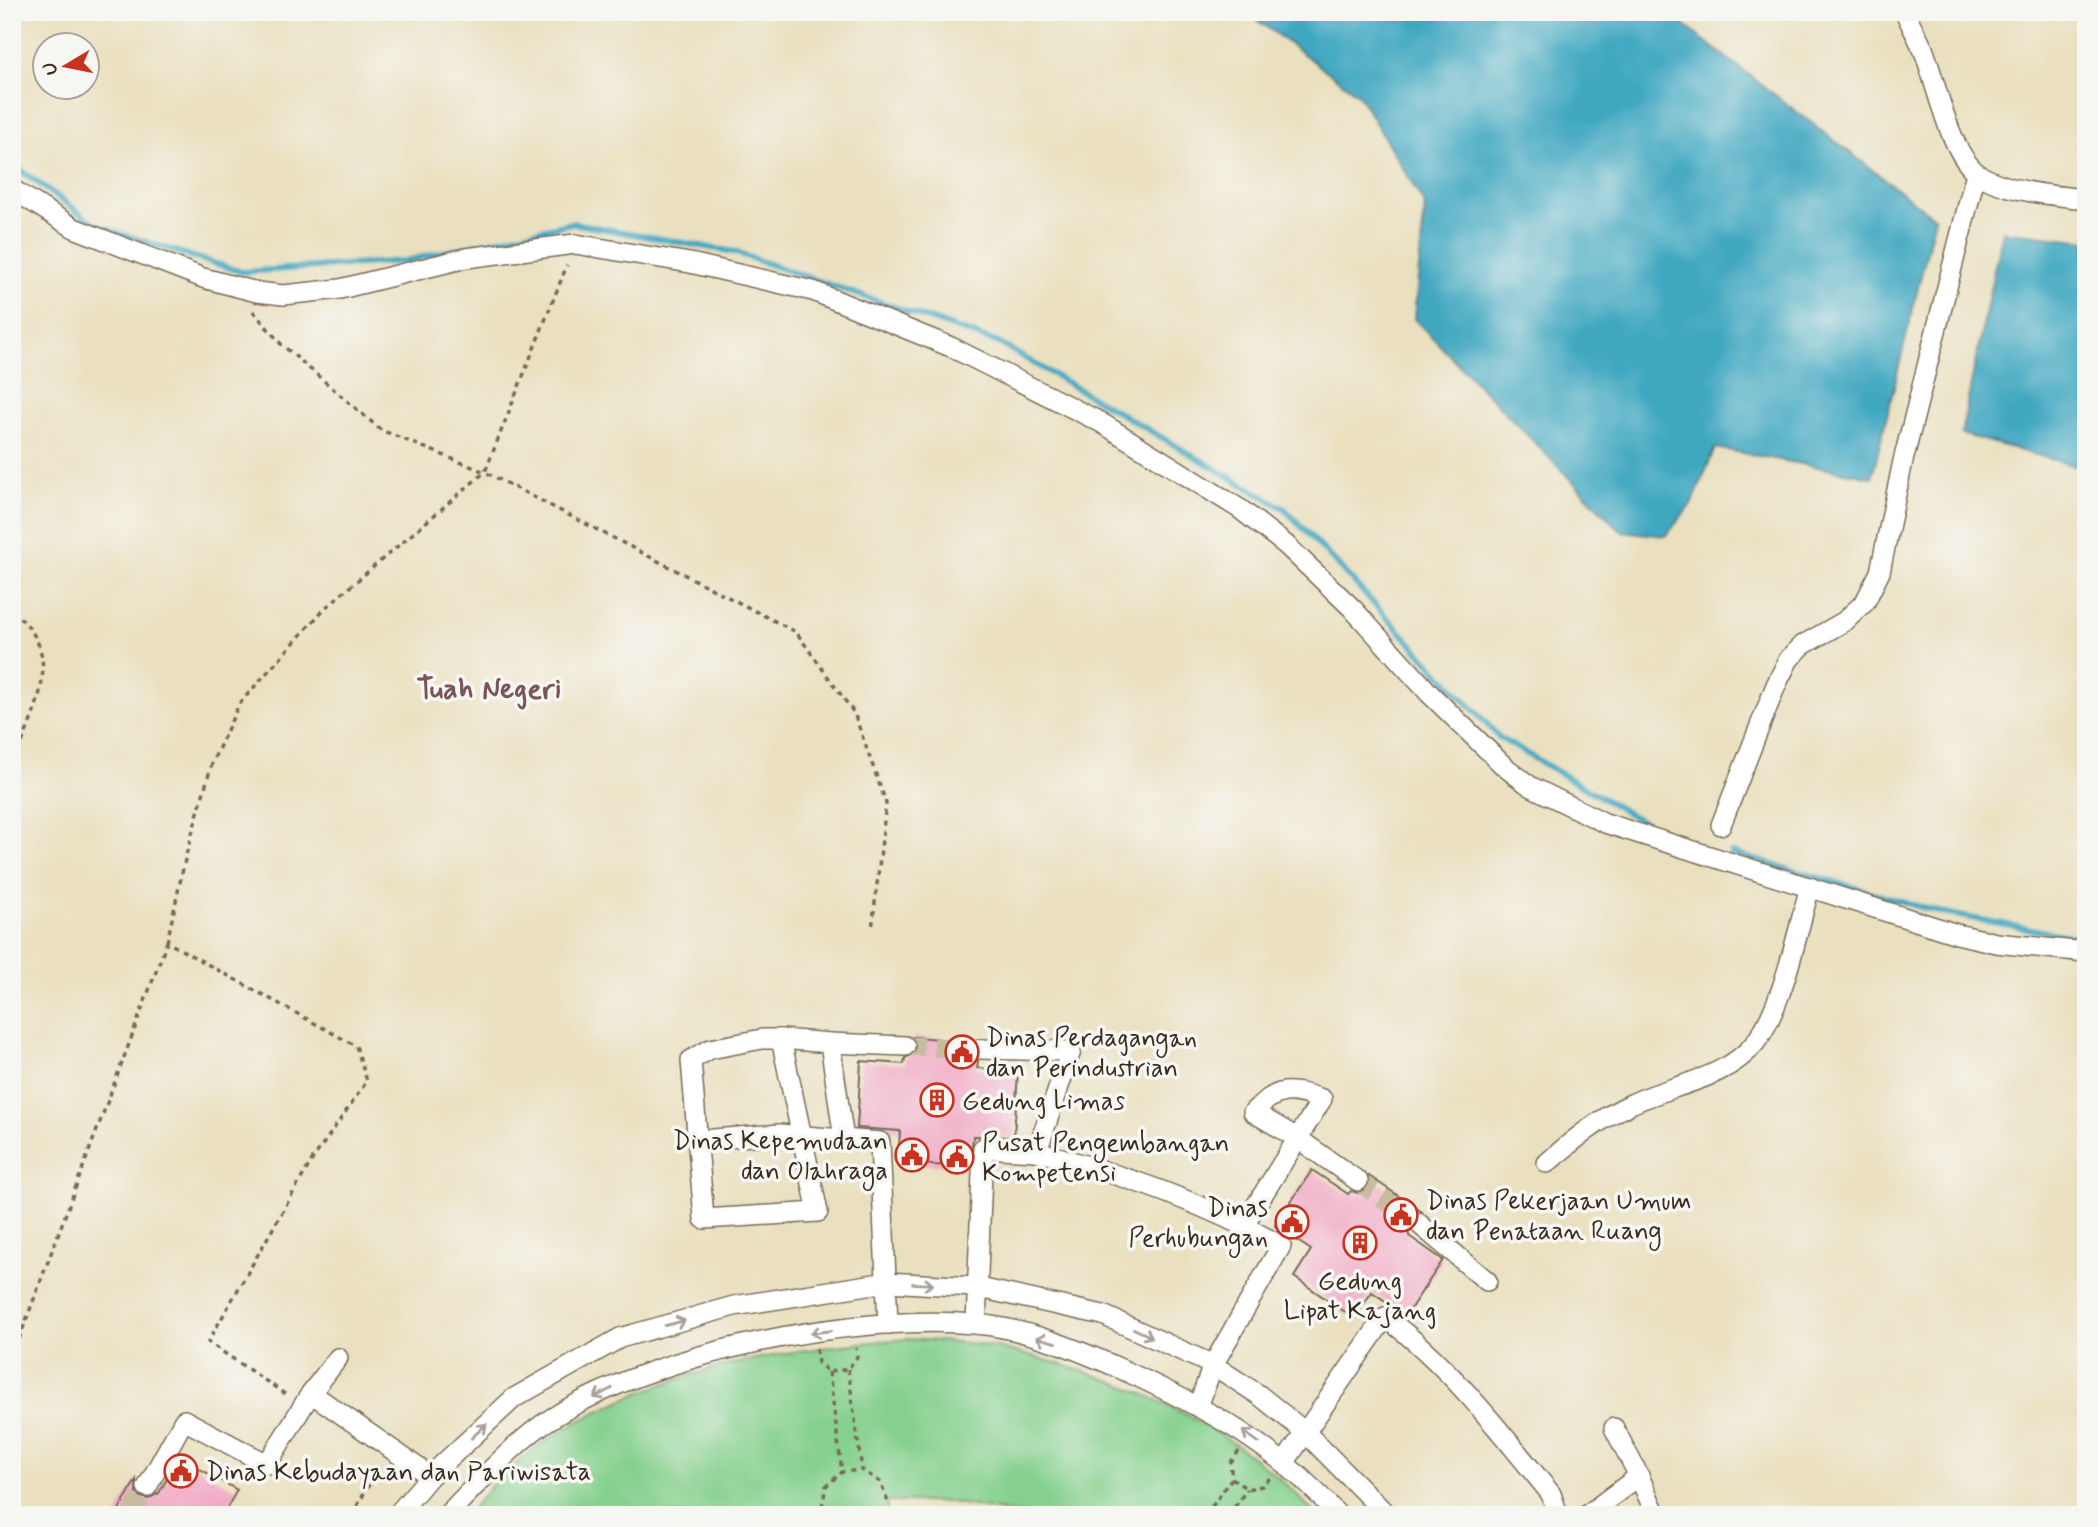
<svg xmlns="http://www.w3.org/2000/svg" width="2098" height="1527" viewBox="0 0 2098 1527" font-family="Mynerve,sans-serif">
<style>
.green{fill:#85d08d;stroke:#607d56;stroke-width:2}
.water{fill:#41a7c1;stroke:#3e6870;stroke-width:2}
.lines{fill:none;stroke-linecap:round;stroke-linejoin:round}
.stream{stroke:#41a7c1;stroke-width:6}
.building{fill:#f1a9c5}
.minor-tunnel{stroke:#c7bc9f;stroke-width:19;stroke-dasharray:19 10;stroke-linecap:butt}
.minor-casing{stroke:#786a56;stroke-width:22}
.path{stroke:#786a56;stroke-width:3.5;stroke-dasharray:5 5;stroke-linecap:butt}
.minor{stroke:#fff;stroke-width:19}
.oneway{stroke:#a79f9a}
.labels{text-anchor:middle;stroke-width:7;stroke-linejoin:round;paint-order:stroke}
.poi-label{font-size:26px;fill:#3b2a1e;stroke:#f6f6f2;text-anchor:start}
.quarter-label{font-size:30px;font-weight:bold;fill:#7b5658;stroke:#f6f6f2}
</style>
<rect width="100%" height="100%" fill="#f6f6f2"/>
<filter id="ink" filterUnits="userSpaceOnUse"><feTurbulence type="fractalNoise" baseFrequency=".0143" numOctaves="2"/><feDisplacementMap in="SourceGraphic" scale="14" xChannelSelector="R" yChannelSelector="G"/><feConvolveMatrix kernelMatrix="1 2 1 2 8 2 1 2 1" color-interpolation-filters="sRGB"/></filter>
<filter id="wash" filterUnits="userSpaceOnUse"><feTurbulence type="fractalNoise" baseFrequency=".00686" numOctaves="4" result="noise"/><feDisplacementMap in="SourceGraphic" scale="28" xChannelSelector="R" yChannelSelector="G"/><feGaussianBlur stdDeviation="1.57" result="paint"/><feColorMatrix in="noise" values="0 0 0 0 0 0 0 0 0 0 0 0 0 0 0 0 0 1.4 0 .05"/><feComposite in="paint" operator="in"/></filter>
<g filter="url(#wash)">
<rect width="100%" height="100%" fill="#eae0bf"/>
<path class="green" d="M909 1339C936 1341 963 1342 989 1346 1006 1348 1024 1355 1041 1359 1145 1386 1243 1434 1316 1515H1025L950 1502H888L886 1515H825L822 1507 791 1515H466C480 1500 494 1481 510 1468 621 1376 769 1349 909 1339Z"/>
<g class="water">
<path d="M1246 12H1667L1935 218 1872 477 1715 448 1693 502 1666 536 1621 531 1414 319 1425 205 1358 94Z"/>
<path d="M2002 231 2086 241V469L1961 434Z"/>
</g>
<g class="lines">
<g class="stream">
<path d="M12 164 99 227 242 272 405 261 572 223 734 252 999 343 1285 509 1500 738 1660 832"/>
<path d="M1731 853 1943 913 2086 939"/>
</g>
</g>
<g id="blocks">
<g class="building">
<path d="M913 1037 970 1041 968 1054 978 1061 977 1068 1018 1071 1014 1137 973 1136 970 1167 898 1163 900 1131 857 1128 861 1061 904 1064 905 1058 916 1052 917 1046Z"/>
<path d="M1312 1170 1348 1194 1351 1191 1358 1193 1368 1189 1369 1176 1422 1212 1408 1216 1406 1222 1409 1236 1443 1260 1406 1315 1372 1292 1354 1318 1294 1277 1311 1250 1275 1226Z"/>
<path d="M179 1457 237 1490 223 1515H116L136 1480V1493L141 1497 148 1499 159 1493Z"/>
</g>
</g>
</g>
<g filter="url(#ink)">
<use href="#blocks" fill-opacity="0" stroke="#786a56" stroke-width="2"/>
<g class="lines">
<g class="minor-tunnel">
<path d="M905 1046 979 1049"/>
<path d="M1358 1181 1418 1223"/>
<path d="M131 1515 147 1487"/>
</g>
<defs>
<g id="minor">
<path d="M1905 12C1911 25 1918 38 1924 51 1936 83 1950 153 1977 173 2001 191 2056 196 2086 199"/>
<path d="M12 189 74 228 203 278 257 292 283 295 340 289 466 258 575 244 690 263 813 291 951 347 1100 422 1240 509 1286 545 1352 608 1430 694 1505 767 1530 786 1605 823 1957 934 1996 943 2086 952"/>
<path d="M1721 825 1776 685 1789 659 1803 645 1845 621 1865 602 1880 572 1903 461 1976 173"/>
<path d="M762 1039H781L818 1212 704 1219 691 1060 710 1049Z"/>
<path d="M781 1039 830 1043 844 1140"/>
<path d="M830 1043 905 1046"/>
<path d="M699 1140 780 1134 880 1142 888 1324"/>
<path d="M1037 1151C1122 1175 1204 1202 1281 1246L1213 1365 1199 1404"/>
<path d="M1547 1163C1573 1140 1599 1119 1631 1104 1670 1085 1726 1080 1755 1043 1783 1007 1797 932 1810 887"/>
<path d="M1418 1223 1487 1281"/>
<path d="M1244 1225 1322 1099C1290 1089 1278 1086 1253 1112L1297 1138 1358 1181"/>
<path d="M976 1324 983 1148 1037 1151 1071 1051 979 1049"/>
<path d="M311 1393 338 1358"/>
<path d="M1284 1463 1385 1317C1450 1366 1499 1430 1551 1494L1558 1515"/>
<path d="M1639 1476 1656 1515"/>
<path d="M147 1487 184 1420 267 1464 311 1393 430 1476"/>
<path d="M397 1515 430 1476 514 1398 620 1338 734 1306 887 1282 975 1287 1103 1315 1213 1365 1259 1395 1305 1432 1387 1515"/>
<path d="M447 1515C475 1486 518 1439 552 1418 659 1351 850 1314 975 1324 1025 1328 1076 1349 1121 1369 1206 1408 1275 1444 1338 1515"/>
<path d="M1587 1515 1639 1476 1614 1428"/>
</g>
</defs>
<use href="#minor" class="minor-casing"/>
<g class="path">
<path d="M253 311 281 344 381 430 485 472 796 632 854 713 886 803 872 930"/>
<path d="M12 611C69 654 33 714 12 766"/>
<path d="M167 942 186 855 212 763 239 704 325 608 485 472 567 265"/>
<path d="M816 1349 818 1363 829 1372 848 1369 857 1357 856 1348"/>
<path d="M12 1358 167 942 356 1046 367 1081 312 1160 208 1342 288 1396"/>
<path d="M848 1369 862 1470"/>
<path d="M829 1372 842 1472"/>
<path d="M1239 1451 1230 1463 1232 1478 1247 1489 1262 1486 1271 1477"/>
<path d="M822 1507 826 1486 842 1472 862 1470 880 1482 888 1502"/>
<path d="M352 1515 380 1465"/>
<path d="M1206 1515 1232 1478"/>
<path d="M1229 1515 1247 1489"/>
</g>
<use href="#minor" class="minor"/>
</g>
<defs><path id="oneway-shaft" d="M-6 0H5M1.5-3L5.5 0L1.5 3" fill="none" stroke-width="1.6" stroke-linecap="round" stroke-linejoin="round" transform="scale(1.75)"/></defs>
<g class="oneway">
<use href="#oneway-shaft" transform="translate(923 1284) rotate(3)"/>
<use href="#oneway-shaft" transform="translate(675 1323) rotate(-15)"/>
<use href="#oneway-shaft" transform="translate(821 1332) rotate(173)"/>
<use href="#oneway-shaft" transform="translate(1143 1333) rotate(25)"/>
<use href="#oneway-shaft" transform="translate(1046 1340) rotate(-165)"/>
<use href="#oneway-shaft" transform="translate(603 1393) rotate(153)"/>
<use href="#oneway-shaft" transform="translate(479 1431) rotate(-43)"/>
<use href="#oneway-shaft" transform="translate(1251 1437) rotate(-145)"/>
</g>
</g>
<defs>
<symbol id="civic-ring" viewBox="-11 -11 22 22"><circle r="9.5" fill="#f6f6f2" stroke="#c8321e" stroke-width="1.5"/><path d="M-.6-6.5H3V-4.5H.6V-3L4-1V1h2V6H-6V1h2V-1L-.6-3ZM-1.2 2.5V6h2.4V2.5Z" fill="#c8321e"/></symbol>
<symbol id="building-ring" viewBox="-11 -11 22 22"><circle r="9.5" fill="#f6f6f2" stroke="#c8321e" stroke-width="1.5"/><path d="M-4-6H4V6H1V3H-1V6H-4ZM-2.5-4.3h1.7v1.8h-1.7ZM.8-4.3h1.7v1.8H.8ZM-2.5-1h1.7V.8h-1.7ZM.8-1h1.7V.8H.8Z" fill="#c8321e"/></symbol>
</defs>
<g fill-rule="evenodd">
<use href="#civic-ring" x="943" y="1033" width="38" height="38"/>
<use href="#building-ring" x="918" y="1081" width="38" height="38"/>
<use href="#civic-ring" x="893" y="1136" width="38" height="38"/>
<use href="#civic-ring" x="938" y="1138" width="38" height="38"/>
<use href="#civic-ring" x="1382" y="1196" width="38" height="38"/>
<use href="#civic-ring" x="1273" y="1203" width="38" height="38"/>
<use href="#building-ring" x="1341" y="1224" width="38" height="38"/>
<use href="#civic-ring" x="162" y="1452" width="38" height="38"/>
</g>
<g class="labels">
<g class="poi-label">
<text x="986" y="1046">Dinas Perdagangan<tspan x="986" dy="30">dan Perindustrian</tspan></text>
<text x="962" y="1109">Gedung Limas</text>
<text x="888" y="1149" text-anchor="end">Dinas Kepemudaan<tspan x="888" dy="30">dan Olahraga</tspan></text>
<text x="982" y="1151">Pusat Pengembangan<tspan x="982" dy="30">Kompetensi</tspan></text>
<text x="1426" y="1209">Dinas Pekerjaan Umum<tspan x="1426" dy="30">dan Penataan Ruang</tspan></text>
<text x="1268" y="1216" text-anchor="end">Dinas<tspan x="1268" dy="30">Perhubungan</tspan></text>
<text x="1360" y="1289" text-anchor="middle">Gedung<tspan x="1360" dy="30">Lipat Kajang</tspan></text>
<text x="206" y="1480">Dinas Kebudayaan dan Pariwisata</text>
</g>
<g class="quarter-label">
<text x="489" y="698">Tuah Negeri</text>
</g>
</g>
<rect width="2098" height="1527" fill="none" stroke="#f6f6f2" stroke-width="42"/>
<g transform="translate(66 66) rotate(260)"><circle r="33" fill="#f6f6f2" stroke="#aba49d" stroke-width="2"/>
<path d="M0-5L12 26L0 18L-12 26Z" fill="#c8321e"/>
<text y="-10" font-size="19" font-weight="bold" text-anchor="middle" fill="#3b2a1e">U</text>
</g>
</svg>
